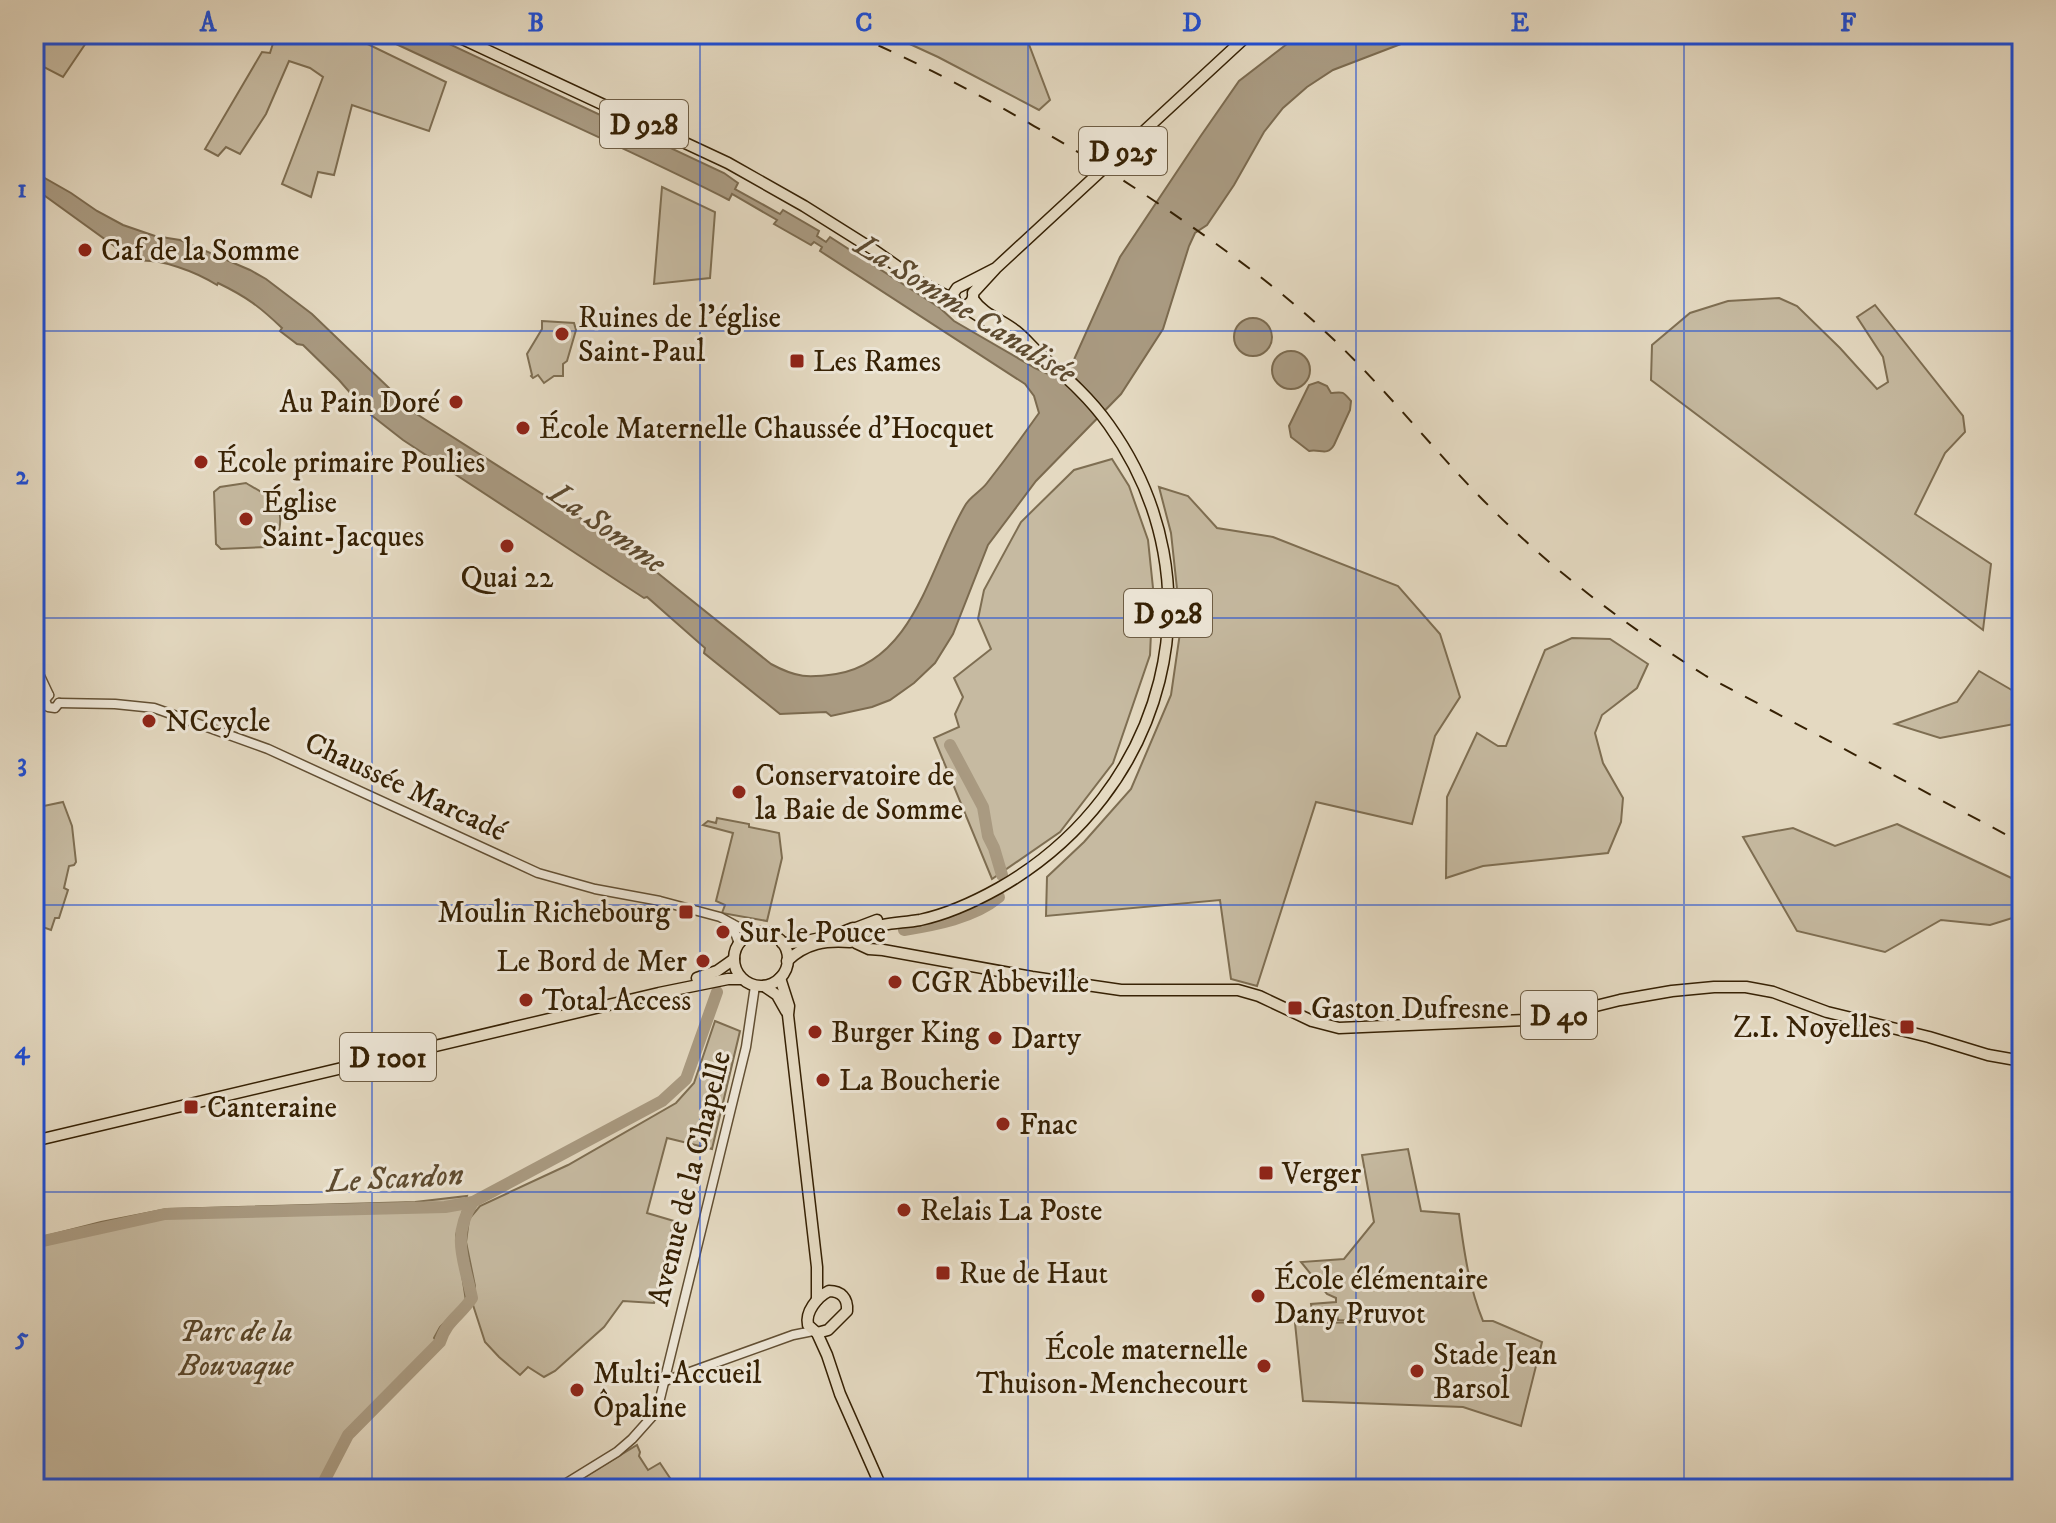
<svg xmlns="http://www.w3.org/2000/svg" width="2056" height="1523" viewBox="0 0 2056 1523" font-family="'IM FELL DW Pica',serif">
<style>
.green{fill:#c6baa1;stroke:#7e6e52;stroke-width:2}
.water{fill:#a99a81;stroke:#7b6a4f;stroke-width:2}
.lines{fill:none;stroke-linecap:round;stroke-linejoin:round}
.river{stroke:#a99a81;stroke-width:12}
.tertiary-casing{stroke:#624f33;stroke-width:11}
.primary-casing{stroke:#362104;stroke-width:13}
.tertiary{stroke:#ede6d7;stroke-width:8}
.primary{stroke:#e4d9c1;stroke-width:10}
.rail{stroke:#362104;stroke-width:2;stroke-dasharray:14 14;stroke-linecap:butt}
.grid{fill:none;stroke:#1d4ed8;stroke-width:2;stroke-opacity:0.55}
.poi-dot{fill:#8f2418;stroke:#ede6d7;stroke-width:3}
.labels{text-anchor:middle;stroke-width:6;stroke-linejoin:round;paint-order:stroke}
.shield{fill:#ede6d7;stroke:#6d5c43;stroke-width:2}
.shield-label{font-size:28px;font-weight:bold;fill:#362104}
.poi-label{font-size:30px;fill:#362104;stroke:#ede6d7;text-anchor:start}
.street-label{font-size:30px;fill:#362104;stroke:#ede6d7}
.park-label{font-size:30px;font-style:italic;fill:#5a472b;stroke:#ede6d7}
.water-label{font-size:32px;font-style:italic;fill:#5e4b30;stroke:#ede6d7}
.neatline{fill:none;stroke:#1d4ed8;stroke-width:3}
.grid-label{font-size:26px;text-anchor:middle;font-weight:bold;fill:#1d4ed8}
</style>
<rect width="100%" height="100%" fill="#e4d9c1"/>
<filter id="stains"><feTurbulence type="fractalNoise" baseFrequency=".0025" numOctaves="4"/><feColorMatrix values="0 0 0 0 .2 0 0 0 0 .09 0 0 0 0 .02 0 0 0 .5 -.17"/></filter>
<radialGradient id="worn" r=".72"><stop offset=".6" stop-color="#630" stop-opacity="0"/><stop offset="1" stop-color="#630" stop-opacity=".3"/></radialGradient>
<g class="green">
<path d="M34 34H92L63 77 34 62Z"/>
<path d="M276 34H347L446 82 429 131 352 105 334 175 318 172 311 197 282 184 323 77 310 68 289 61 266 114 240 154 226 147 218 156 205 149 262 52 270 53Z"/>
<path d="M888 34H1025L1050 100 1039 110 938 57Z"/>
<path d="M662 187 715 212 710 278 654 284Z"/>
<path d="M1779 298 1797 306 1840 348 1877 389 1888 382 1883 357 1857 317 1875 305 1963 416 1965 432 1945 453 1915 514 1991 564 1983 630 1651 380 1652 345 1690 313 1728 301Z"/>
<path d="M542 321 574 323 576 330 567 361 563 364V376H554L544 383 538 375 533 378 531 376 532 375 527 354 542 329Z"/>
<path d="M1112 459 1129 486 1148 540 1153 588 1150 655 1113 763 1060 832 992 879 934 738 959 727 955 714 963 697 954 678 991 649 978 619 984 590 1021 522 1074 470Z"/>
<path d="M246 483C275 500 287 504 277 539L267 547 221 549 216 544 214 492 220 487Z"/>
<path d="M1159 487 1188 496 1217 528 1273 537 1398 586 1440 634 1460 697 1435 736 1412 824 1316 802 1257 986 1231 979 1220 900 1046 916 1047 877 1084 842 1131 789 1171 695 1181 626 1171 533Z"/>
<path d="M1572 638 1610 639 1648 664 1637 688 1602 715 1595 733 1603 763 1623 798 1621 822 1608 853 1483 866 1446 878 1447 797 1477 733 1498 746H1506L1545 650Z"/>
<path d="M1979 671 2022 696V726L2014 724 1940 738 1895 724 1957 702Z"/>
<path d="M63 802 72 826 76 862 74 865 69 866 64 888 68 890 59 918H55L51 930 34 924V808Z"/>
<path d="M717 818 749 824V827L779 833 782 858 767 921 722 913 725 905 716 901 733 833 703 825 708 821 716 823Z"/>
<path d="M1897 824 2022 883V915L1990 925 1941 920 1885 952 1797 931 1743 837 1793 828 1835 846Z"/>
<path d="M715 1021 740 1031 712 1149 667 1138 647 1213 674 1221 654 1303 623 1301 604 1327 555 1371 544 1377 528 1367 520 1375 499 1357 485 1342 473 1305 475 1286 466 1242 469 1219 480 1206 568 1165 676 1103 694 1083Z"/>
<path d="M1408 1149 1421 1211 1459 1214C1464 1251 1469 1287 1483 1321H1493L1542 1342 1521 1426 1463 1407 1303 1401 1295 1323 1397 1322 1338 1320 1337 1315 1313 1317 1311 1304 1336 1302V1298L1327 1294 1301 1262 1344 1259 1374 1222 1362 1155Z"/>
<path d="M467 1196 456 1235 466 1301 440 1327 434 1338 440 1346 351 1437 323 1489H34V1239L101 1222 167 1209 415 1202Z"/>
<path d="M637 1445 640 1452 639 1456 648 1470 660 1463 672 1481H675L677 1489H633L627 1483 629 1489H565Z"/>
</g>
<g class="water">
<path d="M375 34H428L724 173 738 183 735 189 780 214 783 210 819 231 817 236 826 242 830 237 940 308 954 321 1035 368 1055 377 1068 373 1120 257 1200 137 1239 81 1296 37 1303 34H1427L1333 70 1307 87 1283 108 1264 132 1234 185 1207 225 1195 233 1189 246 1163 329 1121 394 1036 481 988 545 953 634 935 663 914 683 890 700 872 707 831 716 826 712 780 714 704 653 705 648 647 597 644 598 624 585 403 440 366 411 339 380 303 345 297 344 280 331 282 328C260 307 247 297 218 283L217 285C196 272 161 258 135 261L34 188V166L43 177 71 193 97 211 123 225 155 236 180 240 250 270 266 279 312 314 415 413 624 546 771 664C797 678 808 678 836 674 916 661 931 561 966 504 971 496 981 491 987 483 1005 460 1022 437 1039 413L1034 396 1025 384 820 251 822 247 814 242 811 245 774 224 777 220 732 194 729 200C613 141 492 90 375 34Z"/>
<circle cx="1253" cy="337" r="19"/>
<circle cx="1291" cy="370" r="19"/>
<path d="M1318 382 1327 386 1331 393C1344 392 1342 391 1351 401L1350 410 1334 445C1327 457 1319 448 1309 451L1291 437 1289 426 1309 385Z"/>
</g>
<g class="lines">
<g class="river">
<path d="M950 745 983 807 988 836 994 848 1002 875"/>
<path d="M904 930C935 925 974 918 999 897"/>
<path d="M34 1243 165 1214 445 1207 473 1202 662 1101 686 1079 717 992"/>
<path d="M320 1489 348 1435 440 1342C446 1321 461 1315 472 1298 464 1260 451 1237 473 1202"/>
</g>
<defs>
<g id="tertiary">
<path d="M34 663 49 695"/>
<path d="M49 695 45 700 48 707 55 708 59 703"/>
<path d="M59 703 115 704 154 708 171 714 268 749 538 873 595 889 660 901 720 917 751 934"/>
<path d="M732 924 739 944"/>
<path d="M665 1381 793 1335 813 1331"/>
<path d="M557 1489 617 1452 632 1439 657 1411 746 1047 755 986"/>
</g>
<g id="primary">
<path d="M452 34 728 163 804 206 874 250 918 281 953 299"/>
<path d="M996 268 957 288 953 294 956 303 963 306C970 305 974 300 973 293L996 268 1249 34"/>
<path d="M963 306 1024 345"/>
<path d="M856 928 877 920"/>
<circle cx="761" cy="959" r="27"/>
<path d="M863 934C882 921 898 924 920 920 948 914 974 902 999 888 1166 793 1223 585 1109 425 1090 398 1067 378 1042 356 1033 348 1025 338 1016 331 1001 319 984 315 973 299"/>
<path d="M782 943C800 944 837 935 853 928L861 930"/>
<path d="M856 943 869 949 883 950 1032 977 1121 990H1238L1259 996 1312 1021 1339 1028 1525 1020 1559 1015 1620 1000 1672 991 1714 987H1746L1773 992 1827 1012 1929 1037 1988 1055 2022 1061"/>
<path d="M787 961C806 943 826 940 850 942"/>
<path d="M697 978 717 971 734 959"/>
<path d="M780 978 789 1006 788 1015 817 1267V1300"/>
<path d="M764 986 777 995 786 1011"/>
<path d="M34 1141 659 993 728 979H742"/>
<path d="M829 1291C841 1291 848 1298 847 1311L828 1330 817 1333 808 1325C805 1312 817 1297 829 1291Z"/>
<path d="M817 1333 827 1355 840 1394 882 1489"/>
</g>
</defs>
<use href="#tertiary" class="tertiary-casing"/>
<use href="#primary" class="primary-casing"/>
<use href="#tertiary" class="tertiary"/>
<use href="#primary" class="primary"/>
<path class="rail" d="M853 34C960 81 1062 139 1159 204 1219 245 1278 287 1331 337 1387 390 1434 451 1488 505 1554 572 1627 626 1706 676L2022 843"/>
</g>
<path class="grid" d="M372 34V1489M700 34V1489M1028 34V1489M1356 34V1489M1684 34V1489M34 331H2022M34 618H2022M34 905H2022M34 1192H2022"/>
<g class="poi-dot">
<circle cx="85" cy="250" r="8"/>
<circle cx="562" cy="334" r="8"/>
<rect x="789" y="353" width="16" height="16" rx="4"/>
<circle cx="456" cy="402" r="8"/>
<circle cx="523" cy="428" r="8"/>
<circle cx="201" cy="462" r="8"/>
<circle cx="246" cy="519" r="8"/>
<circle cx="507" cy="546" r="8"/>
<circle cx="149" cy="721" r="8"/>
<circle cx="739" cy="792" r="8"/>
<rect x="678" y="904" width="16" height="16" rx="4"/>
<circle cx="723" cy="932" r="8"/>
<circle cx="703" cy="961" r="8"/>
<circle cx="895" cy="982" r="8"/>
<circle cx="526" cy="1000" r="8"/>
<rect x="1287" y="1000" width="16" height="16" rx="4"/>
<rect x="1899" y="1019" width="16" height="16" rx="4"/>
<circle cx="815" cy="1032" r="8"/>
<circle cx="995" cy="1038" r="8"/>
<circle cx="823" cy="1080" r="8"/>
<rect x="183" y="1099" width="16" height="16" rx="4"/>
<circle cx="1003" cy="1124" r="8"/>
<rect x="1258" y="1165" width="16" height="16" rx="4"/>
<circle cx="904" cy="1210" r="8"/>
<rect x="935" y="1265" width="16" height="16" rx="4"/>
<circle cx="1258" cy="1296" r="8"/>
<circle cx="1264" cy="1366" r="8"/>
<circle cx="1417" cy="1371" r="8"/>
<circle cx="577" cy="1390" r="8"/>
</g>
<g class="labels">
<g class="shield">
<rect x="600" y="100" width="88" height="48" rx="6"/>
<rect x="1079" y="127" width="88" height="48" rx="6"/>
<rect x="1124" y="589" width="88" height="48" rx="6"/>
<rect x="1521" y="991" width="76" height="48" rx="6"/>
<rect x="340" y="1033" width="96" height="48" rx="6"/>
</g>
<g class="shield-label">
<text x="644" y="134">D 928</text>
<text x="1123" y="161">D 925</text>
<text x="1168" y="623">D 928</text>
<text x="1559" y="1025">D 40</text>
<text x="388" y="1067">D 1001</text>
</g>
<g class="poi-label">
<text x="101" y="260">Caf de la Somme</text>
<text x="578" y="327">Ruines de l'église<tspan x="578" dy="34">Saint-Paul</tspan></text>
<text x="813" y="371">Les Rames</text>
<text x="440" y="412" text-anchor="end">Au Pain Doré</text>
<text x="539" y="438">École Maternelle Chaussée d'Hocquet</text>
<text x="217" y="472">École primaire Poulies</text>
<text x="262" y="512">Église<tspan x="262" dy="34">Saint-Jacques</tspan></text>
<text x="507" y="587" text-anchor="middle">Quai 22</text>
<text x="165" y="731">NCcycle</text>
<text x="755" y="785">Conservatoire de<tspan x="755" dy="34">la Baie de Somme</tspan></text>
<text x="670" y="922" text-anchor="end">Moulin Richebourg</text>
<text x="739" y="942">Sur le Pouce</text>
<text x="687" y="971" text-anchor="end">Le Bord de Mer</text>
<text x="911" y="992">CGR Abbeville</text>
<text x="542" y="1010">Total Access</text>
<text x="1311" y="1018">Gaston Dufresne</text>
<text x="1891" y="1037" text-anchor="end">Z.I. Noyelles</text>
<text x="831" y="1042">Burger King</text>
<text x="1011" y="1048">Darty</text>
<text x="839" y="1090">La Boucherie</text>
<text x="207" y="1117">Canteraine</text>
<text x="1019" y="1134">Fnac</text>
<text x="1282" y="1183">Verger</text>
<text x="920" y="1220">Relais La Poste</text>
<text x="959" y="1283">Rue de Haut</text>
<text x="1274" y="1289">École élémentaire<tspan x="1274" dy="34">Dany Pruvot</tspan></text>
<text x="1248" y="1359" text-anchor="end">École maternelle<tspan x="1248" dy="34">Thuison-Menchecourt</tspan></text>
<text x="1433" y="1364">Stade Jean<tspan x="1433" dy="34">Barsol</tspan></text>
<text x="593" y="1383">Multi-Accueil<tspan x="593" dy="34">Ôpaline</tspan></text>
</g>
<g class="street-label">
<text transform="translate(406 786) rotate(25)" y="10">Chaussée Marcadé</text>
<text transform="translate(689 1178) rotate(-76)" y="10">Avenue de la Chapelle</text>
</g>
<g class="park-label">
<text x="236" y="1341">Parc de la<tspan x="236" dy="34">Bouvaque</tspan></text>
</g>
<g class="water-label">
<text transform="translate(966 308) rotate(32)" y="11">La Somme Canalisée</text>
<text transform="translate(608 527) rotate(35)" y="11">La Somme</text>
<text transform="translate(395 1177) rotate(-3)" y="11">Le Scardon</text>
</g>
</g>
<rect width="2056" height="1523" fill="none" stroke="#e4d9c1" stroke-width="88"/>
<rect x="44" y="44" width="1968" height="1435" class="neatline"/>
<g class="grid-label">
<text x="208" y="31">A</text>
<text x="536" y="31">B</text>
<text x="864" y="31">C</text>
<text x="1192" y="31">D</text>
<text x="1520" y="31">E</text>
<text x="1848" y="31">F</text>
<text x="22" y="197">1</text>
<text x="22" y="484">2</text>
<text x="22" y="771">3</text>
<text x="22" y="1058">4</text>
<text x="22" y="1345">5</text>
</g>
<rect width="100%" height="100%" filter="url(#stains)"/>
<rect width="100%" height="100%" fill="url(#worn)"/>
</svg>
